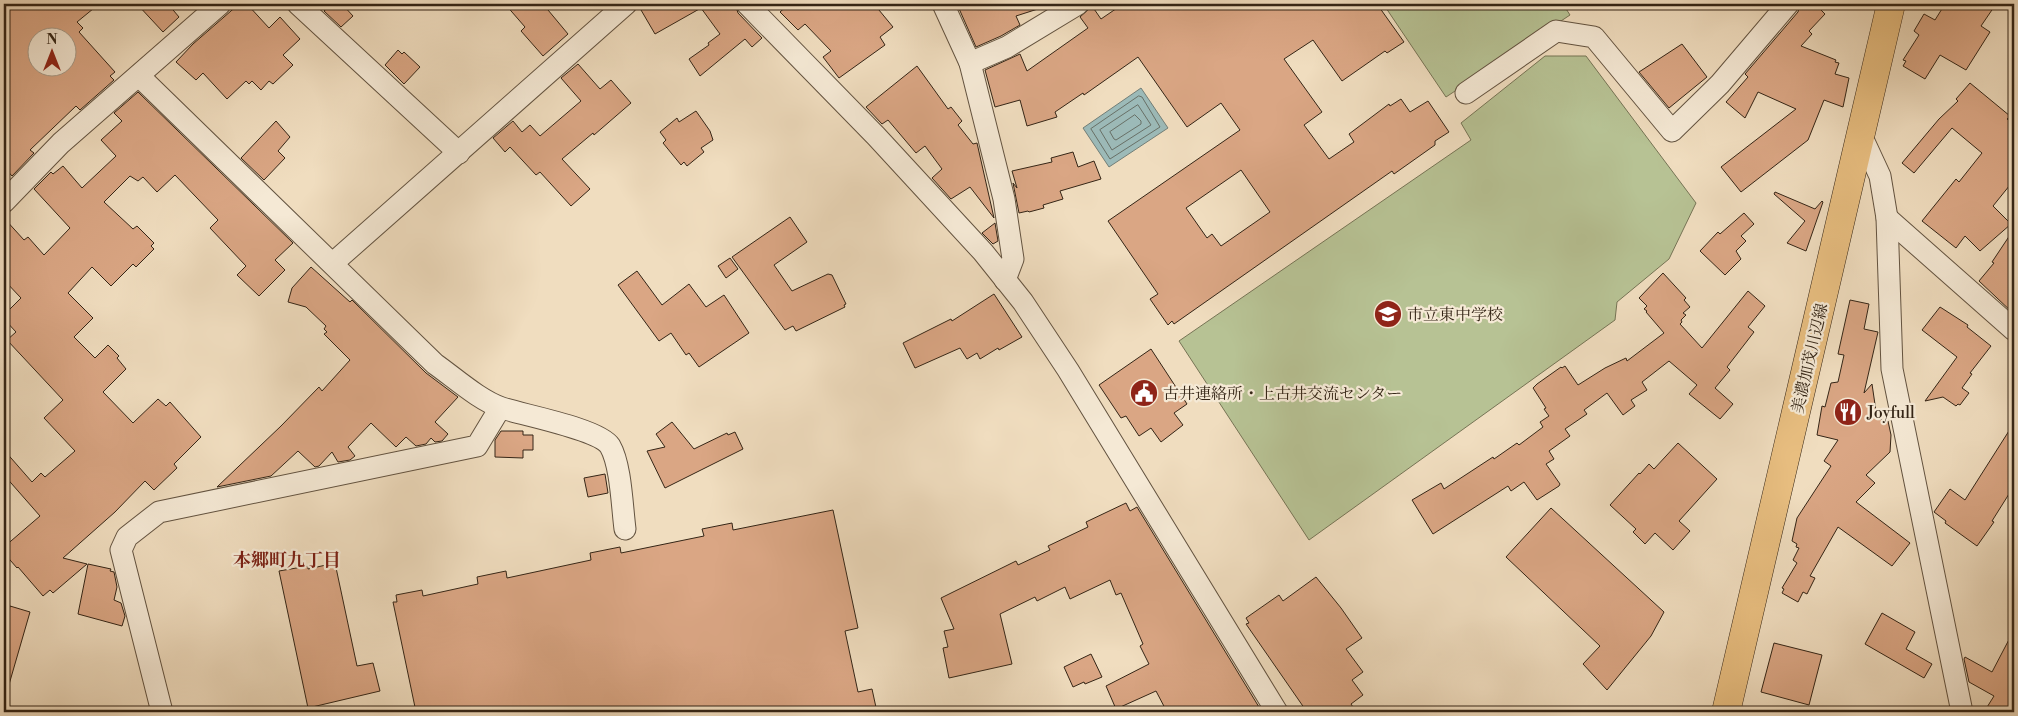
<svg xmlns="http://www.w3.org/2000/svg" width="2018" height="716" viewBox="0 0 2018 716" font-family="'Libre Bodoni','Noto Serif JP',serif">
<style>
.garden{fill:#b7c294;stroke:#767455}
.water{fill:#9cbab8;stroke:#727e77}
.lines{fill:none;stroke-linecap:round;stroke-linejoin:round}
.shore{stroke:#687067;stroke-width:1}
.building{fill:#daa684;stroke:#342516;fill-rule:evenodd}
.minor-casing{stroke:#635340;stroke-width:23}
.major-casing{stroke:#342516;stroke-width:29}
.minor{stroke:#f5e9d5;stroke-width:21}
.major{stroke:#e8be80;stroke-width:28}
.labels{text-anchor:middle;stroke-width:4.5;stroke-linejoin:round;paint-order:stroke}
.poi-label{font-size:16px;fill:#342516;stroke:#f5e9d5;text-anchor:start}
.street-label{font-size:16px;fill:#342516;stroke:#f5e9d5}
.neighbourhood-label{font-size:18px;font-weight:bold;fill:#7a1f14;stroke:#f5e9d5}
</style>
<rect width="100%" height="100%" fill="#f0ddbf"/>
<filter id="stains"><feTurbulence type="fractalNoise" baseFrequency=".004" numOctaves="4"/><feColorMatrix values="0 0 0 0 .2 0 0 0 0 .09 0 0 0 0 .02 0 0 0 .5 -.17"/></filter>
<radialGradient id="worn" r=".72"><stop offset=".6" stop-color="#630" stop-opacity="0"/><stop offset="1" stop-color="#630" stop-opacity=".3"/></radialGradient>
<g class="garden">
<path d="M1391 4H1563L1570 15 1446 97 1386 8Z"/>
<path d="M1545 56H1586L1696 203 1669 259 1617 302 1615 320 1309 540 1179 341 1471 140 1461 123Z"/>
</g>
<path class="water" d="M1141 88 1168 128 1109 167 1083 128Z"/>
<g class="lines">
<g class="shore">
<path d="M1139 96 1142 97 1160 127 1110 159 1091 129Z"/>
<path d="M1138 105 1151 125 1112 150 1100 130Z"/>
<path d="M1135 115 1141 121V124L1116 140 1114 139 1110 132Z"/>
</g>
</g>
<g class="building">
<path d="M4 4H99L77 22 83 28 79 32 115 72 110 76 114 80 80 110 76 106 30 150 34 153 12 176 4 167ZM38 38H68V68H38Z"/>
<path d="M137 4H168L179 17 163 32Z"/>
<path d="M239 4H247L269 28 280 17 300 39 283 55 293 65 273 84 269 81 261 90 252 81 249 84 246 81 227 99 203 73 196 80 176 62 193 44Z"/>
<path d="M332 4H342L353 16 341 27 324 11Z"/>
<path d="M505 4H543L568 34 543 56 521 31 525 27Z"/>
<path d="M652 4H735L738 13 762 38 752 47 745 39 700 76 689 59 709 45 708 43 720 34 701 8 655 34 641 10Z"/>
<path d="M789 4H874L893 27 880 37 885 45 839 78 823 57 831 51 805 24 798 30 780 12Z"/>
<path d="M957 4H1044V7L1016 16 1020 25 1001 36 976 47Z"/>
<path d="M1123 4H1377L1404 42 1387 53 1385 51 1342 81 1313 40 1284 59 1322 112 1304 125 1329 159 1354 142 1349 134 1389 104 1390 106 1401 99 1410 112 1428 101 1449 132 1435 141V145L1394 174 1392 171 1174 324 1172 321 1168 325 1150 299 1158 294 1108 221 1240 130 1221 103 1187 127 1138 57 1084 95 1083 93 1055 112 1057 117 1027 126 1020 100 995 107 985 70 1020 54 1027 71 1088 28 1080 17 1090 8 1092 6 1101 19ZM1241 170 1270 212 1221 246 1212 234 1207 238 1186 208Z"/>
<path d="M1800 4H1815L1825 14 1809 31 1812 34 1801 46 1836 60 1835 62 1839 63 1835 74 1849 78 1843 107 1824 100 1808 140 1741 192 1721 167 1796 109 1758 92 1745 118 1726 102 1748 77 1745 74 1798 12Z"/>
<path d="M1945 4H1996L1981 26 1990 32 1966 70 1940 55 1925 79 1903 66 1906 61 1903 60 1919 35 1914 31 1924 14 1935 20Z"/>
<path d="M1682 44 1707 77 1669 108 1639 72Z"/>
<path d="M398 50 402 54 404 52 420 67 404 84 385 65Z"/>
<path d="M578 64 600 89 611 80 631 103 594 135 593 133 562 159 590 189 571 206 540 172 536 175 510 147 505 152 493 138 513 121 522 132 530 125 540 136 581 101 561 78Z"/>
<path d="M917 66 948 109 951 107 962 121 958 125 973 144 977 143 994 218 970 187 951 199 932 178 942 169 925 146 916 153 888 120 882 124 866 107Z"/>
<path d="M1970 83 2010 116 2007 119 2014 125V180L1993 206 2011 224 1980 251 1965 236 1956 248 1922 221 1956 179 1959 182 1982 153 1952 128 1914 173 1902 163 1939 119 1958 101 1956 99Z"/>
<path d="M138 92 293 243 275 260 285 270 259 296 237 275 246 266 210 228 218 220 175 175 157 192 143 177 138 181 130 176 104 202 133 229 137 226 154 243 151 246 154 249 136 267 133 264 111 286 92 267 68 293 93 318 74 337 95 358 108 345 119 356 117 358 126 369 103 392 133 423 158 399 166 406 170 402 201 437 174 464 177 468 154 490 145 481 115 512 63 558 87 564 53 593 50 590 43 596 18 567 17 568 4 553V547L40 516 4 475V450L32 482 41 473 45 477 75 451 44 418 63 400 7 340 16 332 4 319V315L21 298 4 280V218L24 240 28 237 44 255 70 228 34 189 51 172 53 174 63 166 82 188 116 156 101 140 122 121 114 113Z"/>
<path d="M696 111 710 131 713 140 701 148 704 152 687 166 684 162 681 165 663 143 666 140 660 132 677 118 679 122Z"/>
<path d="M276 121 290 137 278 151 285 158 264 180 241 158Z"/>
<path d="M1073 152 1078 167 1094 161 1101 179 1060 191 1063 199 1043 205 1044 208 1029 212 1028 211 1019 213 1013 183 1017 188 1012 171 1052 162 1051 158Z"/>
<path d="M1775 192 1815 209 1822 201 1823 202 1806 251 1787 243 1805 221 1774 194Z"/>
<path d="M1744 213 1754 224 1741 236 1746 241 1736 251 1741 259 1725 275 1700 251 1718 232 1720 234Z"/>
<path d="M790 217 807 242 774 265 792 291 828 274 832 275 846 304 844 305 845 307 796 331 793 326 785 330 732 257Z"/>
<path d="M995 223 998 241 993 244 982 233Z"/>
<path d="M2014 229V314L1979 281 1994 263 1992 262Z"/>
<path d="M730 258 738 269 726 278 718 266Z"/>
<path d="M311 267 350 302 352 300 426 373 458 397 435 422 448 434 442 441 435 442 431 438 426 444 416 446 406 437 396 447 371 423 348 447 355 456 350 460 338 462 332 452 319 466 315 467 298 451 271 476 217 487 281 426 319 387 322 391 350 360 324 334 327 332 324 329 326 326 306 307 288 302 292 288Z"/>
<path d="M637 271 662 305 689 284 706 307 724 295 749 333 699 367 689 353 686 355 671 333 659 341 618 285Z"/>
<path d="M1663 273 1686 298 1684 300 1690 307 1683 313 1686 315 1681 320 1682 322 1680 324 1702 348 1748 291 1765 306 1748 327 1754 332 1727 367 1730 370 1715 388 1733 404 1720 419 1689 394 1697 385 1669 361 1642 382 1647 390 1631 400 1635 406 1623 415 1607 393 1584 410 1587 414 1565 429 1570 436 1549 451 1554 459 1546 464 1560 484 1559 486 1537 500 1524 482 1511 491 1508 486 1433 534 1412 500 1441 483 1444 489 1493 457 1494 459 1517 443 1519 445 1543 427 1540 422 1549 416 1544 409 1546 408 1533 388 1537 384 1561 367 1562 368 1565 366 1578 385 1605 368 1626 358 1627 361 1664 333 1646 312 1647 311 1644 309 1647 306 1639 298Z"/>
<path d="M994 294 1022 337 999 350 998 348 980 359 977 353 967 359 960 348 915 368 903 343 951 319 952 321Z"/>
<path d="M1850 300 1869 304 1864 329 1878 332 1864 393 1872 384 1877 418 1888 421 1891 435 1890 452 1866 475 1875 483 1856 502 1910 543 1892 566 1838 527 1810 576 1815 578 1807 594 1803 592 1798 602 1782 593 1784 589 1782 588 1797 563 1793 560 1799 548 1796 547 1797 544 1792 541 1797 518 1831 466 1824 461 1838 440 1817 435 1822 406 1825 407 1831 383 1838 382 1844 355 1838 354Z"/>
<path d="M1940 307 1968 325 1967 327 1991 346 1970 373 1972 374 1962 388 1969 393 1960 405 1958 404 1956 406 1943 397 1925 401 1957 357 1922 330Z"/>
<path d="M1151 349 1187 404 1174 413 1183 425 1161 442 1151 428 1139 436 1126 416 1121 418 1099 385Z"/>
<path d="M672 422 694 449 727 433 728 435 735 432 743 449 665 488 647 451 665 447 656 434Z"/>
<path d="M2014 423V486L1992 521 1994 522 1977 546 1945 523 1946 521 1934 512 1950 489 1965 500Z"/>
<path d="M501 431H523V435H533V450H523V458L495 457V440Z"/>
<path d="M1678 443 1717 479 1679 521 1690 531 1673 550 1655 533 1645 544 1633 532 1636 529 1610 505 1639 473 1640 474 1649 464 1654 469Z"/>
<path d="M605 474 608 493 588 497 584 478Z"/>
<path d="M1126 503 1130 511 1137 507 1262 712H1167L1156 691 1116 709 1106 686 1149 664 1140 646 1143 644 1121 593 1116 595 1110 580 1070 599 1065 587 1037 601 1035 597 1000 614 1012 664 949 678 943 648 948 647 944 631 954 629 941 598 1016 561 1018 565 1050 550 1048 546 1088 527 1086 522Z"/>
<path d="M1551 508 1664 612 1651 636 1607 690 1583 664 1600 646 1506 557Z"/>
<path d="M833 510 858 628 845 631 858 692 872 689 877 712H416L393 602H397L396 595 422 590 423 596 478 584 477 577 506 571 507 578 591 560 590 553 620 547 621 553 704 536 702 529 732 523 733 530Z"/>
<path d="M335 563 357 666 373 663 380 691 308 708 279 571 308 566V569Z"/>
<path d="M88 564 111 569 110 571 114 572 117 587 114 600 121 603 125 616 122 626 78 614Z"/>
<path d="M1316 577 1341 608 1362 638 1346 649 1363 672 1352 680 1363 695 1351 704 1353 707 1345 712H1307L1246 624 1249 623 1246 618 1279 595 1283 601Z"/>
<path d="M10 606 30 612 8 688H4V630Z"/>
<path d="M1882 613 1915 632 1906 649 1932 664 1924 678 1865 644Z"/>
<path d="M2014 630V712H1984L1994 696 1969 682 1964 659 1965 657 1992 672Z"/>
<path d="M1774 643 1822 655 1809 705 1761 692Z"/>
<path d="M1091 654 1102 677 1085 684 1084 682 1073 687 1064 667Z"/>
</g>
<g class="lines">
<defs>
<g id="minor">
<path d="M298 4 459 153"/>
<path d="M747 4 876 136 983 252 1023 302 1068 370 1277 712"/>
<path d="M943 4 970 63 1004 199 1013 259 1005 280"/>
<path d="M970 63 1007 47 1078 4"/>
<path d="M139 76 435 364C455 378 479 400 502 408 523 415 599 429 610 446 621 465 622 506 625 529"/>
<path d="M1466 93 1556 31 1594 37 1672 131 1720 84 1788 4"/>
<path d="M1861 135 1880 176 1887 218 1892 369 1962 712"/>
<path d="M4 202 61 143 220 4"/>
<path d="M1887 218 2014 330"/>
<path d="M333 263 626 4"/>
<path d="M162 712 121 550 127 537 159 512 477 446 500 408"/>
</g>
<path id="major" d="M1726 712 1891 4"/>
</defs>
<use href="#minor" class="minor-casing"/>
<use href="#major" class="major-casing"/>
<use href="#minor" class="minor"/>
<use href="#major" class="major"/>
</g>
<defs>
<symbol id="school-disc" viewBox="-11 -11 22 22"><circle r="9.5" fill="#8f2418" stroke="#f5e9d5"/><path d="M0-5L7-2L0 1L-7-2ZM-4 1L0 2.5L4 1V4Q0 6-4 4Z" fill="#fff"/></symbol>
<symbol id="civic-disc" viewBox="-11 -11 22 22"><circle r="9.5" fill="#8f2418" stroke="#f5e9d5"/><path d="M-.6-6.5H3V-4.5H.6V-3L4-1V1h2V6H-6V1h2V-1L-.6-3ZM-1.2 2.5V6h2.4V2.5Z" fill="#fff"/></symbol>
<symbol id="restaurant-disc" viewBox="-11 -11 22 22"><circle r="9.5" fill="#8f2418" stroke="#f5e9d5"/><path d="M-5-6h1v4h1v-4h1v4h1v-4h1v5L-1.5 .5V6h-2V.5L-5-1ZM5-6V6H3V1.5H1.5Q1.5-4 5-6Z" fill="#fff"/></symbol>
</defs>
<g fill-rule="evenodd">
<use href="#school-disc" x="1372" y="298" width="32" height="32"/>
<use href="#civic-disc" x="1128" y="377" width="32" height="32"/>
<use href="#restaurant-disc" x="1832" y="396" width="32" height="32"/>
</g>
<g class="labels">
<g class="poi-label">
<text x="1407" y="320">市立東中学校</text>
<text x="1163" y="399">古井連絡所・上古井交流センター</text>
<text x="1867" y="418">Joyfull</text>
</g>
<g class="street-label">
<text transform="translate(1809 358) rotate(-77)" y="6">美濃加茂川辺線</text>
</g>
<g class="neighbourhood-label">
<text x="287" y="566">本郷町九丁目</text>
</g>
</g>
<rect width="2018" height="716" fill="none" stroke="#f0ddbf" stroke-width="20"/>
<rect x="5" y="5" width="2008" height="706" fill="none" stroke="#342516" stroke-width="2.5"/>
<rect x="10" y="10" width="1998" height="696" fill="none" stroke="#342516"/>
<g transform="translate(52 52)"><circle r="24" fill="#f5e9d5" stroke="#a89b89"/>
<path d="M0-4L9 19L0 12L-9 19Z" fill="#8f2418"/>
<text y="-8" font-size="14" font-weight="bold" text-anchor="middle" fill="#342516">N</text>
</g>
<rect width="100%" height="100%" filter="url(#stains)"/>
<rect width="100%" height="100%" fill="url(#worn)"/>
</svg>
